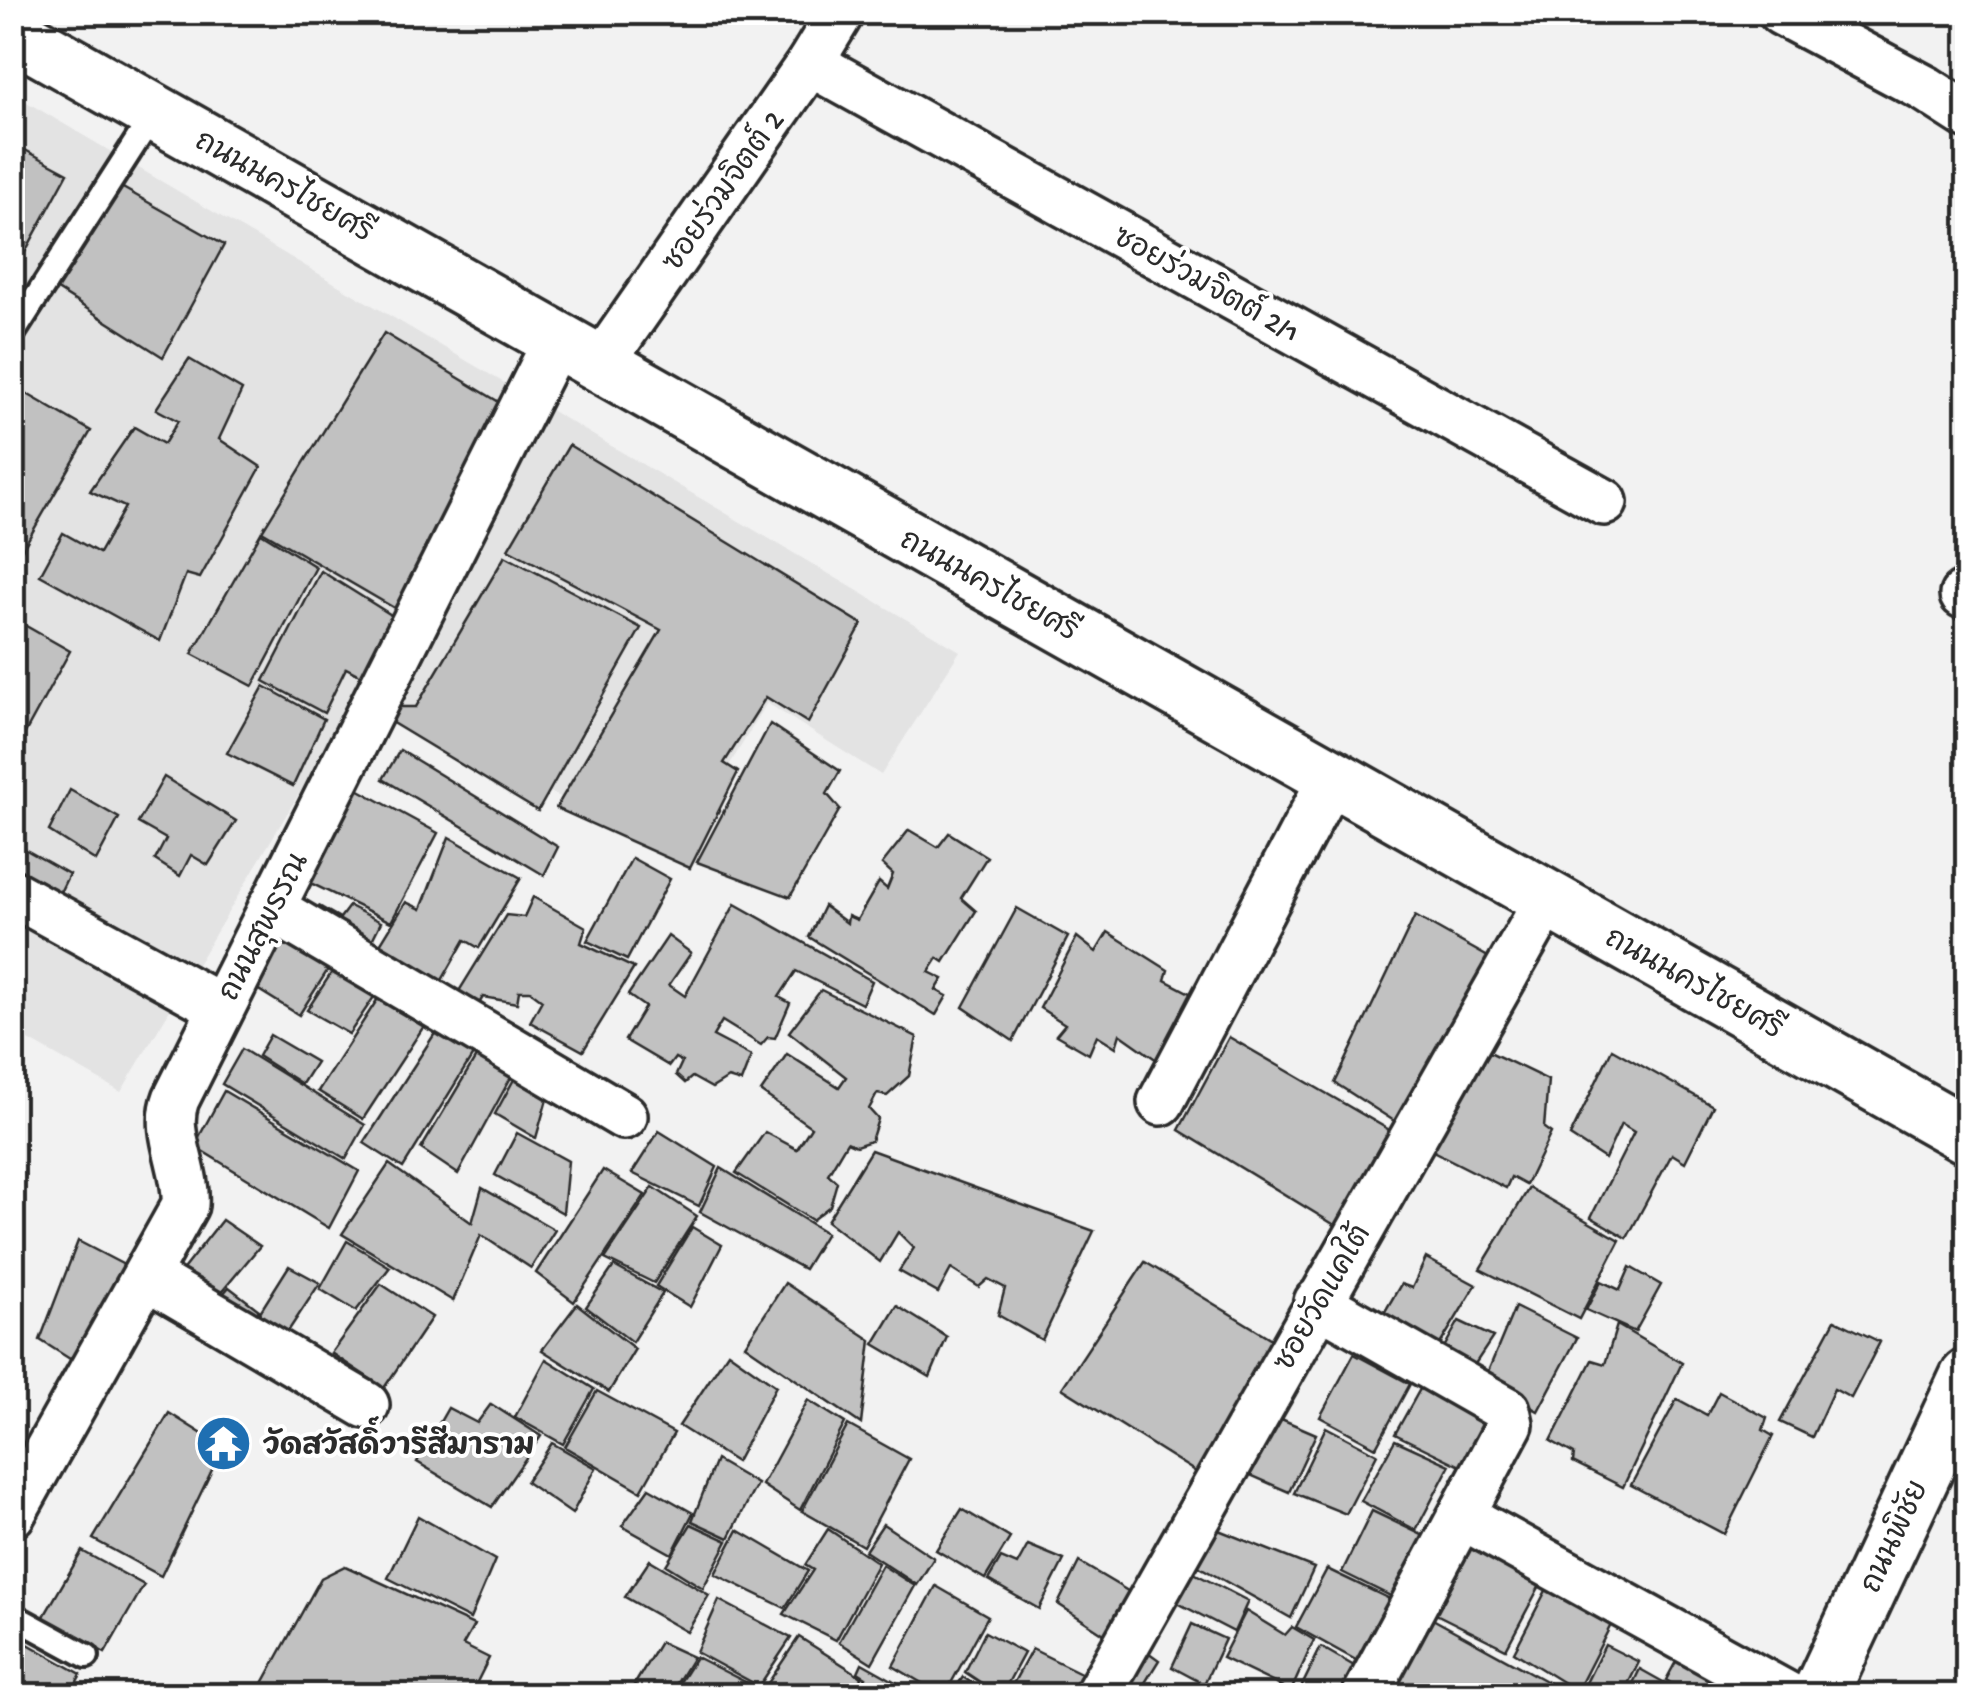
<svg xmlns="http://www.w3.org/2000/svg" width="1980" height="1708" viewBox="0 0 1980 1708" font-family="'Gochi Hand','Playpen Sans Thai',sans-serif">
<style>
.built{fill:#e3e3e3}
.building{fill:#c1c1c1;stroke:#2b2b2b;stroke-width:2.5}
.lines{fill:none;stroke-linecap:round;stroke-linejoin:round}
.lane-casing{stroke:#2b2b2b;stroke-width:30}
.street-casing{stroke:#2b2b2b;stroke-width:52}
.secondary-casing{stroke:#2b2b2b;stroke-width:62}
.lane{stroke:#fff;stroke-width:22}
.street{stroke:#fff;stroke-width:45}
.secondary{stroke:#fff;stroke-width:55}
.labels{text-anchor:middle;stroke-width:8;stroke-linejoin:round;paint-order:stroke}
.street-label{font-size:30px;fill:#2b2b2b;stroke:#fff}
.poi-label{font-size:30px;font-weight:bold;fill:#2b2b2b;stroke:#fff;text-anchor:start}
</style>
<rect width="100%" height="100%" fill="#f2f2f2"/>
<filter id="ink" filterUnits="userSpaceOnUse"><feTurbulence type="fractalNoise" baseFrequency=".01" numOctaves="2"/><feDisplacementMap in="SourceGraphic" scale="20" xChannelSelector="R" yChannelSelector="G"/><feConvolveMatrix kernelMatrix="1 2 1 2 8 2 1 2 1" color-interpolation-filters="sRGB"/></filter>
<g filter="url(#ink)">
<path class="built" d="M13 94 960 651 881 775 767 703 676 853 356 698 121 1092 13 1031Z"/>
<g class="building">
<path d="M12 143 68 173 12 276Z"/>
<path d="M121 187 224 245 163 357 56 289Z"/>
<path d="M384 333 514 411 408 616 262 531Z"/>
<path d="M189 359 242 390 219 439 261 467 200 578 186 574 160 641 40 575 63 533 99 553 125 507 90 491 134 427 164 444 178 421 156 409Z"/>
<path d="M27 394 91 431 22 550 12 544V416Z"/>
<path d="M569 445 862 624 808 723 766 697 724 763 738 772 690 868 556 808 661 630 508 549Z"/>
<path d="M261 533 316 567 253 686 192 654Z"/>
<path d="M505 556 641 628 538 811 391 722 399 707H416Z"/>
<path d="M321 571 404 623 375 683 346 668 324 713 264 681Z"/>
<path d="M12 618 70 651 19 744 12 740Z"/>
<path d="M264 686 324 719 293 786 227 753Z"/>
<path d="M770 724 840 771 827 794 840 809 790 897 697 862Z"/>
<path d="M400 750 558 847 544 875 383 779Z"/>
<path d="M164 777 236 821 208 865 191 855 180 876 155 860 166 839 138 823Z"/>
<path d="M350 785 438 833 391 922 302 879Z"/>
<path d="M70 790 119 818 96 861 49 831Z"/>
<path d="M909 830 938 847 949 833 987 857 961 898 976 911 944 962 938 958 929 972 943 979 936 990 947 996 936 1015 809 937 824 906 847 923 848 916 857 920 879 882 887 889 893 874 882 864Z"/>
<path d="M449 837 521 878 479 948 465 940 437 989 374 954 406 902 421 909Z"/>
<path d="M12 842 69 874 52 909 12 886Z"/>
<path d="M632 858 670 879 627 960 587 941Z"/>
<path d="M533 897 586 927 581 943 634 968 583 1051 530 1022 542 1000 530 991H519L517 1003 483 997 471 1017 451 1004 506 915 524 917Z"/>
<path d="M735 904 872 981 862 1004 796 971 779 997 790 1003 775 1038 768 1037 761 1045 722 1021 713 1036 751 1056 741 1082 728 1078 712 1088 692 1077 685 1083 676 1075 682 1062 675 1058 669 1066 625 1040 645 1007 628 995 668 936 691 953 669 985 685 996Z"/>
<path d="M319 906 340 918 349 906 381 922 363 958 308 927Z"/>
<path d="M1017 908 1068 937 1013 1041 963 1007Z"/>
<path d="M1415 916 1488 957 1402 1126 1335 1083Z"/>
<path d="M1108 932 1168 970 1165 980 1207 1002 1171 1070 1120 1034 1116 1047 1097 1035 1089 1054 1056 1035 1065 1024 1040 1008 1077 937 1096 952Z"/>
<path d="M264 934 331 965 299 1015 241 979Z"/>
<path d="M334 969 376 994 349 1034 307 1010Z"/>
<path d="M821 990 917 1037 909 1076 887 1096 877 1094 869 1109 878 1119 871 1141 856 1146 847 1142 828 1174 837 1182 830 1206 812 1220 736 1173 765 1132 797 1149 811 1127 761 1092 787 1054 839 1087 846 1077 789 1032Z"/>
<path d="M379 997 426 1023 363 1119 318 1091Z"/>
<path d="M441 1024 478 1047 403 1168 364 1143Z"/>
<path d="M270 1035 316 1062 302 1084 258 1056Z"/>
<path d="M1229 1037 1398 1135 1343 1230 1179 1130Z"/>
<path d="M1475 1045 1548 1080 1544 1128 1551 1133 1526 1185 1511 1177 1506 1188 1425 1147Z"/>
<path d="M482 1047 515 1070 458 1174 421 1149Z"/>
<path d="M242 1049 365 1125 346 1159 222 1084Z"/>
<path d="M1612 1049 1713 1106 1685 1162 1672 1154 1627 1238 1591 1217 1634 1132 1621 1124 1605 1159 1570 1136Z"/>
<path d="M518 1072 549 1092 536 1138 495 1114Z"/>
<path d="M224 1091 359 1171 329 1228 194 1146Z"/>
<path d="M659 1131 717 1167 699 1206 632 1173Z"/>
<path d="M517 1133 568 1161 563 1213 495 1175Z"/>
<path d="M871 1150 1094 1231 1042 1340 998 1315 1005 1288 988 1279 979 1287 951 1269 938 1293 899 1271 914 1248 898 1232 880 1262 827 1221Z"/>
<path d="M389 1164 472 1223 482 1188 555 1230 531 1268 481 1235 453 1301 342 1234Z"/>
<path d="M721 1168 826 1233 804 1269 700 1212Z"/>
<path d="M603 1170 645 1195 574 1302 536 1273Z"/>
<path d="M653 1187 697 1216 654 1283 605 1259Z"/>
<path d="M1529 1188 1620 1240 1579 1319 1480 1269Z"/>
<path d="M222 1220 260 1246 209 1307 173 1282Z"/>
<path d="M692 1227 722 1245 690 1307 656 1286Z"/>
<path d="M78 1241 126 1266 81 1366 40 1340Z"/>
<path d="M347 1241 390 1267 356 1311 320 1289Z"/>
<path d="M1426 1258 1476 1285 1433 1356 1377 1325 1401 1284 1412 1288Z"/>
<path d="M1145 1262 1278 1343 1204 1477 1062 1388Z"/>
<path d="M289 1266 320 1283 277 1348 248 1331Z"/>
<path d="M614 1266 663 1293 632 1342 586 1307Z"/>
<path d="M1630 1267 1661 1285 1635 1332 1586 1310 1601 1281 1620 1290Z"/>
<path d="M785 1283 871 1340 861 1424 745 1345Z"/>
<path d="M381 1284 432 1317 384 1388 331 1353Z"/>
<path d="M229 1287 259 1310 243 1331 211 1308Z"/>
<path d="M577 1304 635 1349 609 1392 542 1350Z"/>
<path d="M897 1306 947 1337 930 1377 874 1344Z"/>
<path d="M1515 1307 1577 1338 1538 1411 1484 1381Z"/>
<path d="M1835 1320 1880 1342 1851 1398 1834 1389 1812 1437 1780 1422Z"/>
<path d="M1459 1321 1493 1337 1467 1376 1438 1358Z"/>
<path d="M1617 1325 1682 1363 1623 1487 1573 1462 1574 1454 1551 1441 1592 1360 1605 1364Z"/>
<path d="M728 1352 776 1386 736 1462 679 1426Z"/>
<path d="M1354 1354 1410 1384 1376 1447 1320 1417Z"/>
<path d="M546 1359 594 1389 563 1444 515 1417Z"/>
<path d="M1429 1373 1500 1415 1471 1471 1395 1434Z"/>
<path d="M597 1391 674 1433 641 1491 565 1447Z"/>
<path d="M1719 1392 1767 1418 1763 1430 1773 1436 1724 1534 1631 1485 1677 1399 1707 1415Z"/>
<path d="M808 1400 845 1423 800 1510 762 1485Z"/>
<path d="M491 1404 541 1436 492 1507 417 1462 448 1408 477 1423Z"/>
<path d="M1265 1412 1316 1434 1289 1492 1232 1467Z"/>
<path d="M169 1413 223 1447 161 1576 93 1539Z"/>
<path d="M848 1425 909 1459 863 1546 802 1511Z"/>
<path d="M1326 1427 1377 1454 1346 1514 1294 1493Z"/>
<path d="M1395 1440 1450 1465 1416 1530 1361 1501Z"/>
<path d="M552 1443 596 1468 572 1514 526 1482Z"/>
<path d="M716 1460 757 1484 729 1538 692 1521Z"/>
<path d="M649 1488 693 1513 672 1554 622 1526Z"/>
<path d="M962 1509 1010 1538 985 1579 936 1550Z"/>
<path d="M1372 1511 1439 1543 1409 1605 1342 1572Z"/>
<path d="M418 1516 495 1560 470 1619 388 1578Z"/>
<path d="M691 1524 728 1541 703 1588 666 1565Z"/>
<path d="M883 1524 934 1558 917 1585 865 1551Z"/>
<path d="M828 1529 878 1563 836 1640 784 1614 813 1570 805 1565Z"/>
<path d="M1216 1529 1314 1568 1291 1618 1198 1566Z"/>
<path d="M738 1530 808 1571 785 1608 715 1574Z"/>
<path d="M1469 1535 1545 1576 1506 1649 1430 1611Z"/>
<path d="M1028 1545 1064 1560 1039 1609 988 1580 1001 1558 1017 1565Z"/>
<path d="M82 1551 144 1585 105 1653 43 1618Z"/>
<path d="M650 1560 709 1595 687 1632 625 1597Z"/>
<path d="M1079 1562 1143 1600 1118 1643 1058 1604Z"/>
<path d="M882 1565 915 1586 872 1663 839 1642Z"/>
<path d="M345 1566 474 1625 463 1645 489 1658 470 1696H256L321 1578Z"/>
<path d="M1186 1569 1248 1601 1234 1632 1168 1598Z"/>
<path d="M1327 1569 1390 1599 1374 1670 1296 1627Z"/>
<path d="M1552 1579 1616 1615 1577 1691 1514 1652Z"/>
<path d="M936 1586 988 1616 944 1696 893 1666Z"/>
<path d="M719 1600 791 1638 759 1686 696 1652Z"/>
<path d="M1246 1611 1285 1635 1292 1627 1314 1640 1291 1691 1222 1658Z"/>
<path d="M1429 1617 1573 1696H1387Z"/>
<path d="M1192 1624 1225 1639 1204 1684 1172 1667Z"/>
<path d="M985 1632 1024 1653 1001 1696 965 1672Z"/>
<path d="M12 1635 81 1674 69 1696H12Z"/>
<path d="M799 1637 862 1677 850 1696H776L764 1689Z"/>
<path d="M660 1642 693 1657 669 1696H635L630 1692Z"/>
<path d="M1134 1642 1159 1660 1140 1691 1115 1680Z"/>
<path d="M1605 1645 1639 1662 1622 1696H1585L1581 1693Z"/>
<path d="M1321 1647 1368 1674 1357 1696H1297Z"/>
<path d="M1032 1649 1099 1682 1091 1696 1007 1695Z"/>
<path d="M1679 1656 1743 1691 1740 1696H1693L1666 1680Z"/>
<path d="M696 1657 759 1689 755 1696H688L675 1690Z"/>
<path d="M862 1663 917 1694 916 1696H855L866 1677 858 1672Z"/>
<path d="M1640 1669 1688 1696H1627Z"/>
<path d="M963 1677 990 1696H950Z"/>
</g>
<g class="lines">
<defs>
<g id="lane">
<path d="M12 335 155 112"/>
<path d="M12 1615 87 1656"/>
</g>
<g id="street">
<path d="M1781 12 1926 89 1968 116"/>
<path d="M810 63 1604 502"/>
<path d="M600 365 810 63 841 12"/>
<path d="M1963 595 1968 597"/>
<path d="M12 893 220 1007"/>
<path d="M271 908 624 1116"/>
<path d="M1161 1102 1332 777"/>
<path d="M146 1276 366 1405"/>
<path d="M1317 1302 1507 1410 1510 1424 1365 1696"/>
<path d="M12 1514 185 1205C188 1169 163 1133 176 1099L557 339"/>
<path d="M1462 1516 1789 1696"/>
<path d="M1097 1696 1548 899"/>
</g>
<g id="secondary">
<path d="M12 32 1968 1136"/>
<path d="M1819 1696 1968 1377"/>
</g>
</defs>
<use href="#lane" class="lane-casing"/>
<use href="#street" class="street-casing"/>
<use href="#secondary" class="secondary-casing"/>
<use href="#lane" class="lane"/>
<use href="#street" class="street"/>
<use href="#secondary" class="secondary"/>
</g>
</g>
<defs>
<symbol id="temple-disc" viewBox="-11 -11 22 22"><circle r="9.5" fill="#1f6fb2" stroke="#fff"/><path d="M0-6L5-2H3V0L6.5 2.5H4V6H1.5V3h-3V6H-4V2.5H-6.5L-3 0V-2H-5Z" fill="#fff"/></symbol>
</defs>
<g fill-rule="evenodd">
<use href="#temple-disc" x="192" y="1412" width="63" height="63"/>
</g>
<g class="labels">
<g class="street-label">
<text transform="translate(285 185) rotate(29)" y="10">ถนนนครไชยศรี</text>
<text transform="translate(722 190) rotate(-55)" y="10">ซอยร่วมจิตต์ 2</text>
<text transform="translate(1207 283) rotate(29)" y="10">ซอยร่วมจิตต์ 2/1</text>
<text transform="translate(990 584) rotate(29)" y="10">ถนนนครไชยศรี</text>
<text transform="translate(262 926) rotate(-63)" y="10">ถนนสุพรรณ</text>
<text transform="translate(1695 982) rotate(29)" y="10">ถนนนครไชยศรี</text>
<text transform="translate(1321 1297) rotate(-60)" y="10">ซอยวัดแคใต้</text>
<text transform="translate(1893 1536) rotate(-65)" y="10">ถนนพิชัย</text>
</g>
<g class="poi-label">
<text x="263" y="1454">วัดสวัสดิ์วารีสีมาราม</text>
</g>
</g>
<rect width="1980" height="1708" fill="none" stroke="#fff" stroke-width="50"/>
<rect x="25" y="25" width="1930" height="1658" fill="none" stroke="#2b2b2b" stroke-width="4" filter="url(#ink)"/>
</svg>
